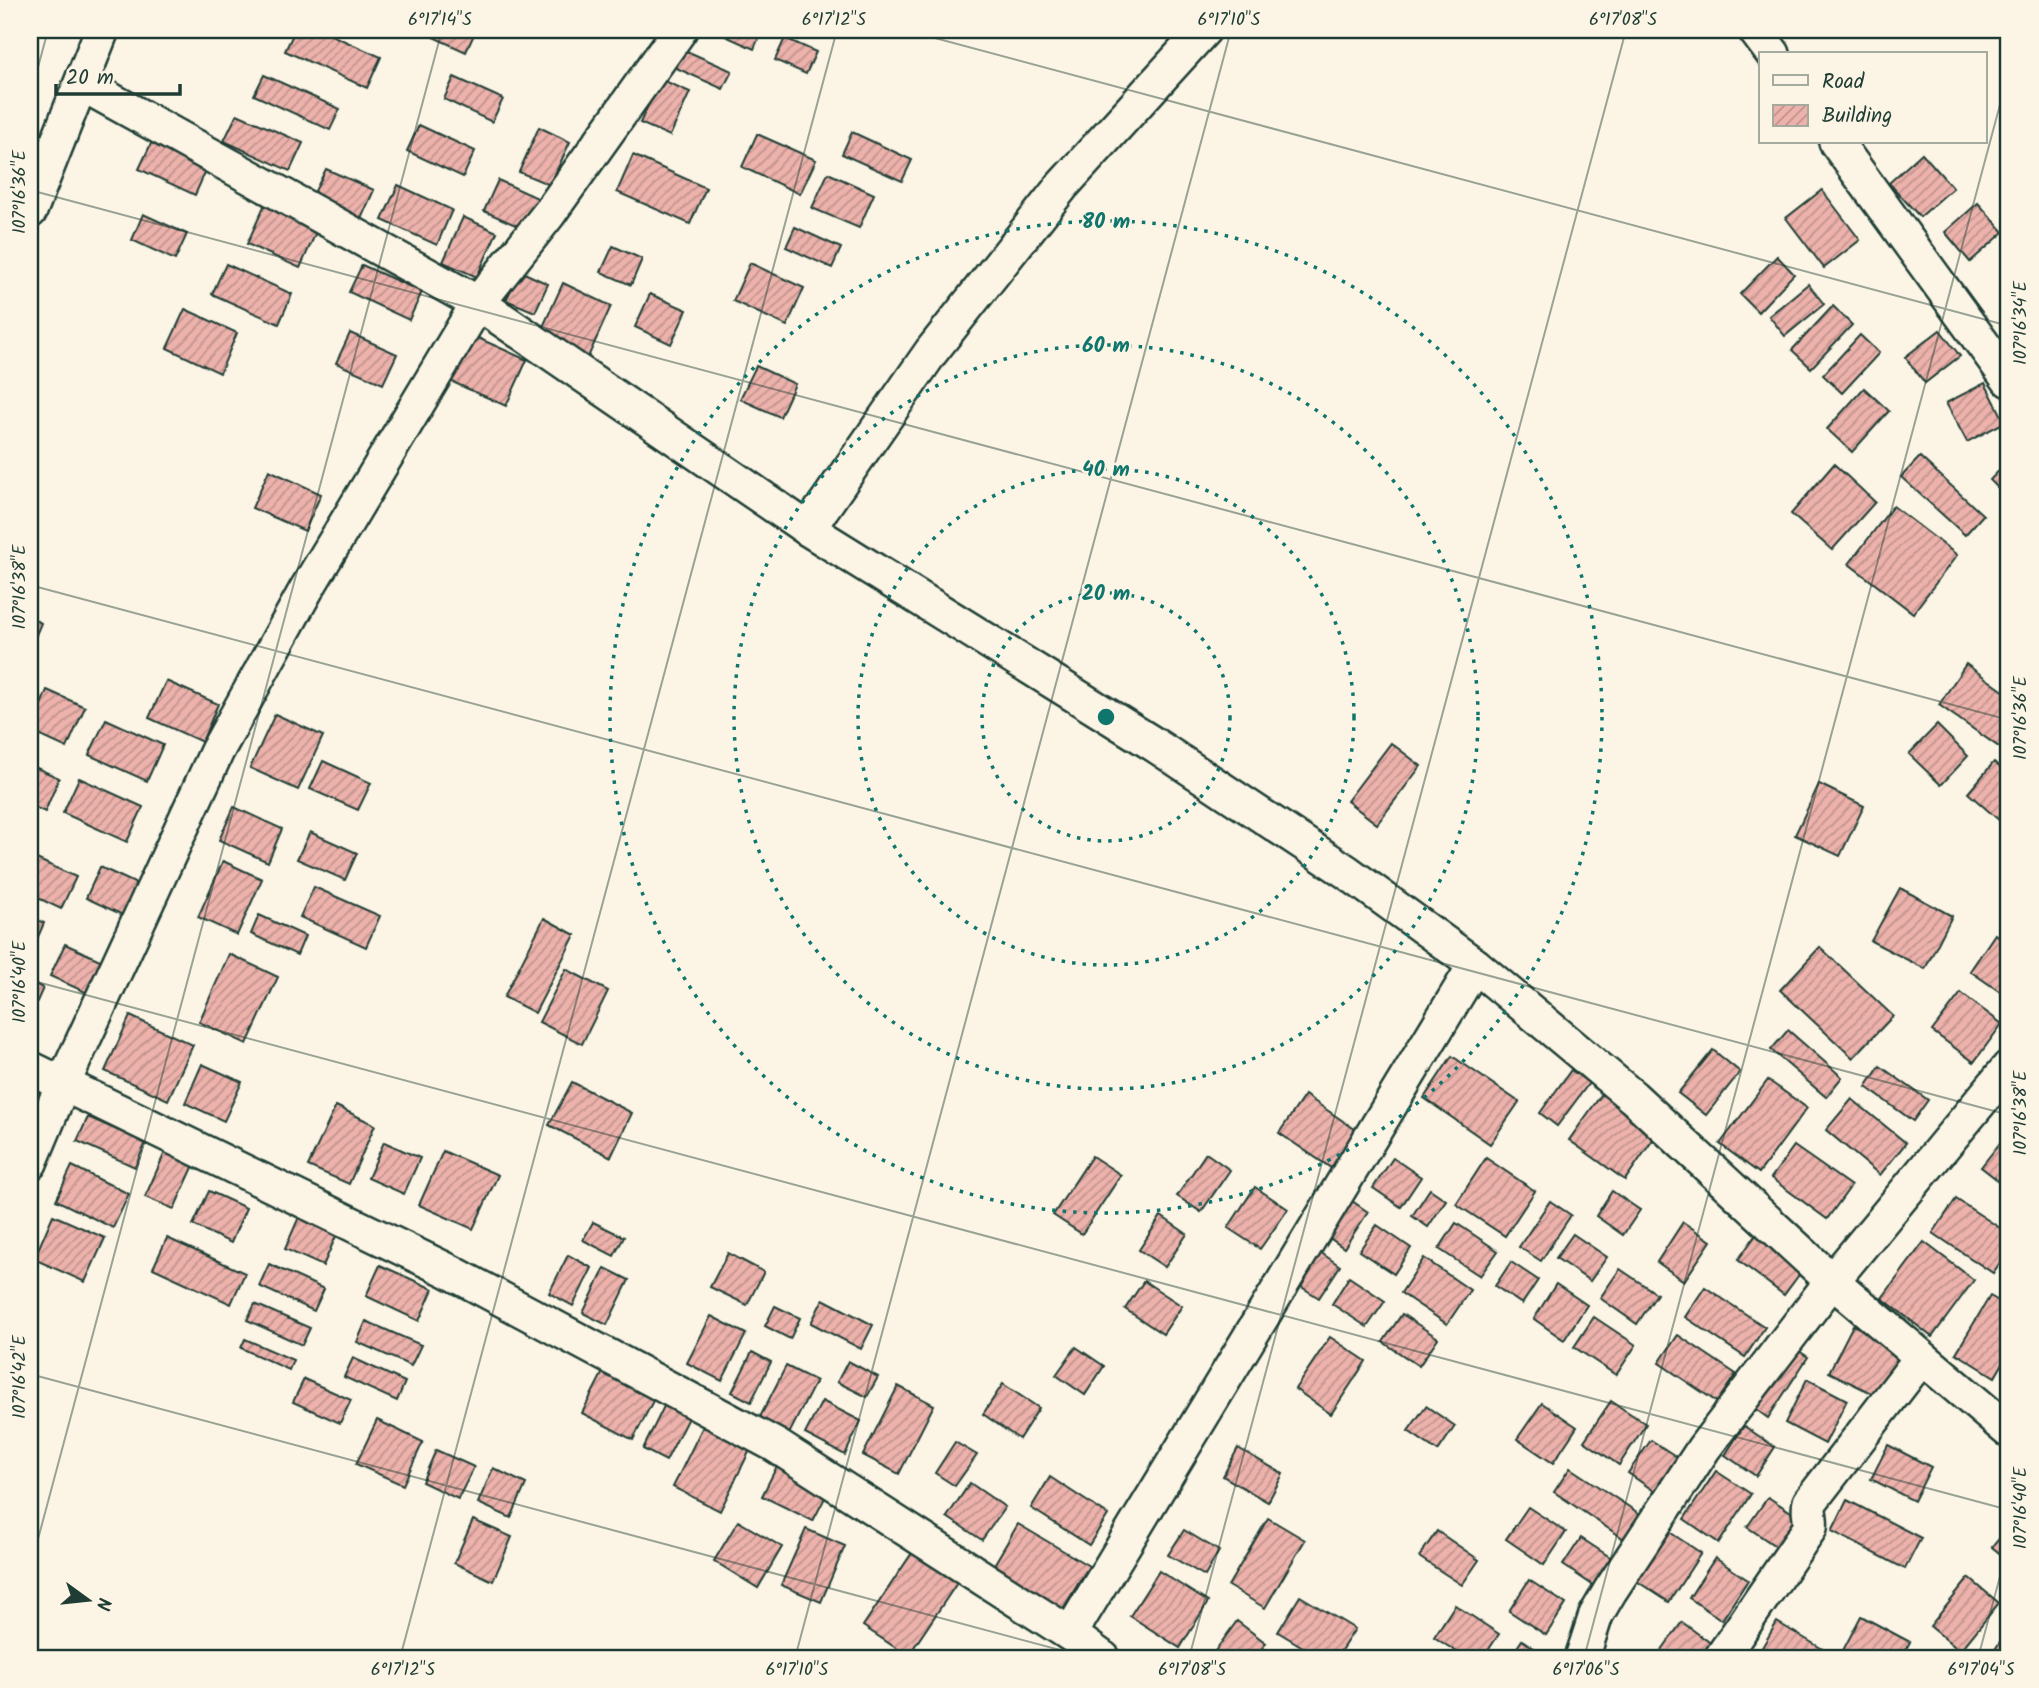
<svg xmlns="http://www.w3.org/2000/svg" width="2039" height="1688" viewBox="0 0 2039 1688" font-family="Kalam,sans-serif">
<style>
.building{fill:url(#building-hatch);stroke:#1f3d34;stroke-width:2}
.lines{fill:none;stroke-linecap:round;stroke-linejoin:round}
.street-casing{stroke:#1f3d34;stroke-width:38}
.street{stroke:#fcf5e5;stroke-width:33}
.ticks{fill:none;stroke:#1f3d34;stroke-width:2;stroke-opacity:0.45}
.ring{fill:none;stroke:#0f766e;stroke-width:3.5;stroke-dasharray:3.5 7}
.centre{fill:#0f766e;stroke:#fcf5e5;stroke-width:3.5}
.ring-label{font-size:21px;text-anchor:middle;font-weight:bold;fill:#0f766e;stroke:#fcf5e5;stroke-width:5;stroke-linejoin:round;paint-order:stroke}
.neatline{fill:none;stroke:#1f3d34;stroke-width:2.5}
.ticks-label{font-size:18px;text-anchor:middle;fill:#1f3d34}
</style>
<defs>
<pattern id="building-hatch" width="6" height="6" patternUnits="userSpaceOnUse" patternTransform="scale(1.75)"><rect width="6" height="6" fill="#edb2ab"/><path d="M-1 1l2-2M0 6l6-6M5 7l2-2" fill="none" stroke="#bf928c"/></pattern>
</defs>
<rect width="100%" height="100%" fill="#fcf5e5"/>
<filter id="ink" filterUnits="userSpaceOnUse"><feTurbulence type="fractalNoise" baseFrequency=".0143" numOctaves="2"/><feDisplacementMap in="SourceGraphic" scale="14" xChannelSelector="R" yChannelSelector="G"/><feConvolveMatrix kernelMatrix="1 2 1 2 8 2 1 2 1" color-interpolation-filters="sRGB"/></filter>
<g filter="url(#ink)">
<g class="building">
<path d="M295 30H320L381 57 367 88 285 51Z"/>
<path d="M418 30H476L466 52Z"/>
<path d="M723 30H762L754 49 721 34Z"/>
<path d="M785 38 816 52 806 74 775 60Z"/>
<path d="M682 49 732 71 723 89 674 67Z"/>
<path d="M264 75 340 109 330 130 254 95Z"/>
<path d="M454 77 503 99 492 122 444 99Z"/>
<path d="M660 79 690 92 670 136 640 123Z"/>
<path d="M237 114 303 143 290 171 224 141Z"/>
<path d="M419 125 475 151 463 177 407 151Z"/>
<path d="M539 127 570 142 550 185 519 172Z"/>
<path d="M852 132 912 160 902 181 842 154Z"/>
<path d="M156 133 211 159 195 195 139 169Z"/>
<path d="M757 134 816 160 800 194 742 167Z"/>
<path d="M1922 153 1953 188 1920 217 1889 183Z"/>
<path d="M633 155 706 188 690 224 617 192Z"/>
<path d="M326 169 374 190 361 219 312 197Z"/>
<path d="M828 173 874 194 859 228 812 208Z"/>
<path d="M498 180 544 201 531 232 484 211Z"/>
<path d="M398 185 452 210 437 245 382 220Z"/>
<path d="M1822 190 1860 240 1824 268 1786 218Z"/>
<path d="M1978 203 2004 232 1970 262 1945 232Z"/>
<path d="M265 204 318 228 300 268 247 244Z"/>
<path d="M143 214 187 234 175 260 132 240Z"/>
<path d="M463 217 497 232 477 277 443 262Z"/>
<path d="M795 227 841 248 832 268 786 247Z"/>
<path d="M613 246 642 259 631 285 601 272Z"/>
<path d="M1777 256 1794 274 1758 312 1740 294Z"/>
<path d="M750 263 804 288 787 326 733 301Z"/>
<path d="M226 264 292 294 279 324 212 294Z"/>
<path d="M362 265 422 292 409 320 349 292Z"/>
<path d="M520 271 548 284 535 312 506 300Z"/>
<path d="M563 283 611 306 585 364 536 342Z"/>
<path d="M1808 284 1824 304 1785 336 1769 316Z"/>
<path d="M650 294 687 310 671 344 635 327Z"/>
<path d="M1833 306 1852 325 1811 368 1792 350Z"/>
<path d="M185 309 237 333 220 373 167 348Z"/>
<path d="M1940 330 1960 356 1925 383 1905 357Z"/>
<path d="M350 333 397 354 383 384 336 363Z"/>
<path d="M469 334 527 360 506 406 448 380Z"/>
<path d="M1860 335 1879 353 1842 393 1823 375Z"/>
<path d="M756 366 795 384 780 417 740 399Z"/>
<path d="M1985 383 2005 422 1967 442 1946 403Z"/>
<path d="M1864 388 1889 411 1852 452 1827 429Z"/>
<path d="M1920 457 1983 515 1965 535 1901 477Z"/>
<path d="M2009 460V499L1990 480Z"/>
<path d="M1834 464 1875 502 1832 550 1791 514Z"/>
<path d="M269 470 321 494 305 531 252 508Z"/>
<path d="M1893 506 1957 555 1913 613 1849 564Z"/>
<path d="M30 617 41 623 30 649Z"/>
<path d="M1966 664 2009 695V733L1999 747 1939 705Z"/>
<path d="M166 681 218 704 202 742 149 718Z"/>
<path d="M47 690 85 707 67 748 30 731Z"/>
<path d="M275 714 323 736 298 790 250 768Z"/>
<path d="M106 719 163 745 147 781 89 755Z"/>
<path d="M1937 725 1968 756 1941 785 1909 754Z"/>
<path d="M1391 743 1421 766 1377 824 1347 801Z"/>
<path d="M323 761 371 783 358 810 310 789Z"/>
<path d="M1994 762 2009 776V829L1968 793Z"/>
<path d="M30 765 59 778 45 812 30 805Z"/>
<path d="M79 778 143 807 127 842 63 813Z"/>
<path d="M1819 784 1864 806 1840 856 1795 835Z"/>
<path d="M234 807 282 829 268 862 219 840Z"/>
<path d="M310 832 357 853 345 880 297 859Z"/>
<path d="M30 856 76 877 61 909 30 894Z"/>
<path d="M223 861 262 879 237 935 198 917Z"/>
<path d="M100 867 141 886 127 917 86 898Z"/>
<path d="M314 887 380 916 366 947 300 917Z"/>
<path d="M1900 888 1952 916 1925 969 1871 941Z"/>
<path d="M259 915 305 936 297 955 251 934Z"/>
<path d="M30 917 44 923 31 953 30 952Z"/>
<path d="M544 918 575 935 535 1013 504 997Z"/>
<path d="M1995 934 2009 944V998L1970 971Z"/>
<path d="M65 944 111 965 96 997 50 976Z"/>
<path d="M1820 947 1893 1016 1853 1058 1780 990Z"/>
<path d="M229 954 278 977 247 1044 199 1022Z"/>
<path d="M566 969 608 991 582 1044 539 1022Z"/>
<path d="M30 982 43 988 30 1017Z"/>
<path d="M1961 993 2002 1024 1974 1062 1932 1031Z"/>
<path d="M130 1016 193 1045 168 1100 105 1071Z"/>
<path d="M1788 1030 1842 1077 1826 1097 1771 1050Z"/>
<path d="M1713 1050 1740 1072 1706 1115 1678 1093Z"/>
<path d="M1452 1056 1519 1102 1490 1144 1424 1098Z"/>
<path d="M202 1064 242 1082 224 1121 185 1103Z"/>
<path d="M1880 1066 1928 1100 1913 1121 1866 1087Z"/>
<path d="M1571 1070 1589 1083 1557 1126 1540 1113Z"/>
<path d="M1768 1080 1807 1108 1759 1173 1720 1144Z"/>
<path d="M572 1082 632 1113 611 1157 549 1125Z"/>
<path d="M1604 1091 1659 1131 1625 1180 1569 1140Z"/>
<path d="M1305 1095 1362 1134 1337 1172 1279 1133Z"/>
<path d="M1852 1099 1906 1143 1880 1175 1826 1130Z"/>
<path d="M336 1106 375 1125 349 1184 308 1166Z"/>
<path d="M88 1117 146 1143 135 1167 77 1141Z"/>
<path d="M2007 1134 2009 1136V1189L1981 1167Z"/>
<path d="M384 1142 420 1158 404 1194 368 1178Z"/>
<path d="M1794 1146 1851 1186 1827 1219 1771 1178Z"/>
<path d="M166 1150 195 1163 174 1209 145 1197Z"/>
<path d="M443 1151 498 1175 473 1229 419 1205Z"/>
<path d="M1206 1153 1230 1170 1201 1212 1177 1196Z"/>
<path d="M1092 1156 1121 1175 1082 1234 1053 1215Z"/>
<path d="M1393 1158 1421 1177 1401 1207 1373 1188Z"/>
<path d="M1486 1158 1535 1191 1505 1236 1456 1204Z"/>
<path d="M72 1166 129 1194 113 1228 56 1200Z"/>
<path d="M1255 1187 1288 1209 1260 1249 1228 1228Z"/>
<path d="M1430 1189 1446 1200 1428 1227 1412 1216Z"/>
<path d="M209 1191 246 1208 231 1243 193 1225Z"/>
<path d="M1612 1191 1640 1210 1623 1235 1596 1216Z"/>
<path d="M1342 1194 1368 1212 1344 1248 1318 1230Z"/>
<path d="M1956 1199 2009 1234V1249L1993 1273 1933 1233Z"/>
<path d="M1550 1201 1571 1215 1541 1261 1519 1247Z"/>
<path d="M302 1210 340 1227 323 1266 285 1249Z"/>
<path d="M53 1215 105 1238 85 1282 34 1259Z"/>
<path d="M1161 1216 1187 1234 1165 1267 1139 1250Z"/>
<path d="M593 1222 624 1237 614 1256 583 1240Z"/>
<path d="M1683 1222 1711 1241 1684 1281 1657 1262Z"/>
<path d="M1456 1223 1498 1251 1480 1276 1439 1249Z"/>
<path d="M1377 1225 1411 1248 1394 1274 1359 1251Z"/>
<path d="M1758 1232 1804 1268 1784 1295 1738 1260Z"/>
<path d="M1573 1234 1607 1257 1590 1281 1556 1258Z"/>
<path d="M167 1238 245 1273 231 1304 153 1268Z"/>
<path d="M1924 1242 1974 1280 1932 1337 1882 1298Z"/>
<path d="M1317 1250 1340 1266 1319 1298 1295 1283Z"/>
<path d="M728 1253 764 1272 747 1305 710 1287Z"/>
<path d="M568 1255 592 1268 573 1306 549 1293Z"/>
<path d="M1424 1258 1470 1290 1447 1324 1401 1293Z"/>
<path d="M1511 1262 1538 1280 1522 1304 1495 1286Z"/>
<path d="M269 1264 324 1289 314 1311 259 1286Z"/>
<path d="M380 1265 433 1289 419 1321 366 1296Z"/>
<path d="M605 1268 629 1280 607 1325 583 1313Z"/>
<path d="M1620 1269 1657 1294 1637 1324 1600 1298Z"/>
<path d="M1349 1277 1385 1301 1367 1327 1332 1304Z"/>
<path d="M1144 1281 1182 1306 1163 1334 1125 1309Z"/>
<path d="M1556 1284 1587 1305 1564 1340 1534 1319Z"/>
<path d="M1705 1287 1765 1327 1745 1357 1685 1317Z"/>
<path d="M1990 1296 2009 1307V1353L1995 1377 1956 1353Z"/>
<path d="M823 1299 873 1325 861 1349 811 1323Z"/>
<path d="M255 1304 310 1328 302 1345 247 1320Z"/>
<path d="M775 1306 800 1318 790 1339 765 1326Z"/>
<path d="M1402 1314 1438 1338 1419 1366 1383 1342Z"/>
<path d="M711 1316 746 1334 722 1381 687 1363Z"/>
<path d="M1594 1317 1636 1345 1616 1375 1574 1347Z"/>
<path d="M366 1321 421 1345 411 1366 357 1342Z"/>
<path d="M1853 1325 1907 1352 1883 1399 1829 1372Z"/>
<path d="M1678 1335 1736 1374 1717 1402 1659 1363Z"/>
<path d="M1330 1337 1366 1361 1331 1414 1295 1389Z"/>
<path d="M245 1339 293 1360 289 1370 241 1348Z"/>
<path d="M1790 1345 1808 1357 1768 1418 1750 1405Z"/>
<path d="M1076 1347 1104 1366 1085 1395 1056 1375Z"/>
<path d="M752 1352 771 1362 751 1402 732 1392Z"/>
<path d="M353 1358 405 1382 397 1401 344 1377Z"/>
<path d="M848 1361 878 1377 867 1397 837 1382Z"/>
<path d="M606 1366 657 1393 633 1440 582 1413Z"/>
<path d="M786 1366 816 1381 788 1436 758 1421Z"/>
<path d="M304 1379 351 1400 340 1423 293 1402Z"/>
<path d="M1807 1379 1847 1400 1825 1444 1785 1423Z"/>
<path d="M1003 1384 1039 1408 1019 1439 983 1414Z"/>
<path d="M898 1386 934 1405 899 1474 863 1455Z"/>
<path d="M670 1394 694 1406 666 1461 643 1449Z"/>
<path d="M822 1401 861 1421 845 1455 805 1434Z"/>
<path d="M1611 1401 1646 1424 1619 1465 1584 1441Z"/>
<path d="M1542 1403 1577 1427 1553 1463 1517 1439Z"/>
<path d="M1426 1406 1455 1426 1438 1451 1408 1431Z"/>
<path d="M707 1418 754 1442 720 1511 673 1487Z"/>
<path d="M377 1420 423 1442 403 1485 356 1464Z"/>
<path d="M1744 1426 1775 1447 1756 1476 1725 1455Z"/>
<path d="M1651 1440 1683 1461 1660 1495 1628 1473Z"/>
<path d="M955 1442 977 1455 955 1486 935 1473Z"/>
<path d="M1888 1445 1931 1467 1914 1501 1871 1479Z"/>
<path d="M1238 1448 1283 1474 1268 1502 1223 1476Z"/>
<path d="M436 1450 474 1467 458 1499 422 1482Z"/>
<path d="M778 1464 829 1490 813 1521 762 1496Z"/>
<path d="M493 1468 526 1484 511 1518 478 1503Z"/>
<path d="M1570 1468 1649 1520 1633 1545 1554 1492Z"/>
<path d="M1716 1471 1751 1494 1719 1543 1684 1519Z"/>
<path d="M1050 1477 1108 1515 1089 1545 1031 1508Z"/>
<path d="M970 1483 1005 1507 982 1540 947 1517Z"/>
<path d="M1768 1497 1797 1516 1777 1547 1747 1527Z"/>
<path d="M1847 1500 1921 1538 1905 1569 1832 1531Z"/>
<path d="M1528 1507 1566 1532 1544 1565 1506 1539Z"/>
<path d="M1268 1518 1305 1540 1265 1608 1228 1586Z"/>
<path d="M473 1520 512 1537 493 1581 454 1563Z"/>
<path d="M738 1521 782 1547 758 1588 714 1561Z"/>
<path d="M1018 1524 1089 1566 1061 1612 991 1570Z"/>
<path d="M2009 1527V1561L1992 1547Z"/>
<path d="M806 1529 845 1546 821 1602 781 1585Z"/>
<path d="M1184 1530 1219 1551 1205 1576 1168 1555Z"/>
<path d="M1437 1531 1479 1560 1462 1585 1419 1557Z"/>
<path d="M1668 1531 1701 1553 1669 1602 1635 1580Z"/>
<path d="M1581 1538 1619 1563 1600 1590 1563 1565Z"/>
<path d="M916 1547 961 1577 908 1656 863 1626Z"/>
<path d="M1715 1558 1748 1580 1722 1620 1689 1598Z"/>
<path d="M1159 1571 1208 1602 1180 1648 1130 1616Z"/>
<path d="M1969 1578 1999 1603 1960 1651 1930 1626Z"/>
<path d="M1529 1580 1566 1604 1546 1635 1509 1611Z"/>
<path d="M1300 1596 1355 1629 1336 1658H1321L1278 1632Z"/>
<path d="M1455 1605 1499 1634 1483 1658H1466L1434 1637Z"/>
<path d="M1861 1616 1910 1642 1901 1658H1839Z"/>
<path d="M1237 1621 1266 1643 1255 1658H1210Z"/>
<path d="M1682 1622 1716 1647 1708 1658H1656Z"/>
<path d="M1777 1622 1826 1651 1822 1658H1760L1757 1656Z"/>
<path d="M2009 1628V1658H2005L1994 1651Z"/>
<path d="M1522 1640 1549 1658H1510Z"/>
</g>
<g class="lines">
<defs>
<g id="street">
<path d="M1755 30 1773 54"/>
<path d="M82 84 478 303 808 529 1155 745 1347 872 1475 965 1633 1097 1832 1281 2009 1431"/>
<path d="M1836 142 2009 380"/>
<path d="M30 211 102 30"/>
<path d="M808 529 931 352 1062 186 1204 30"/>
<path d="M30 1068 449 1271 775 1445 1070 1634 1103 1658"/>
<path d="M30 1163 63 1084 217 751 306 590 478 303 548 215 680 30"/>
<path d="M1070 1634 1475 965"/>
<path d="M1582 1658 1596 1615 1610 1591 1704 1448 1832 1281 2009 1067"/>
<path d="M1721 1658 1810 1528C1812 1518 1807 1512 1810 1502L1921 1358"/>
</g>
</defs>
<use href="#street" class="street-casing"/>
<use href="#street" class="street"/>
</g>
</g>
<path class="ticks" d="M905 30 2009 326M30 97 48 30M30 190 2009 720M30 585 2009 1115M30 980 2009 1510M30 1374 1090 1658M30 1569 442 30M400 1658 837 30M795 1658 1231 30M1189 1658 1626 30M1584 1658 2009 71M1978 1658 2009 1543"/>
<g class="ring">
<circle cx="1106" cy="717" r="124"/>
<circle cx="1106" cy="717" r="248"/>
<circle cx="1106" cy="717" r="372"/>
<circle cx="1106" cy="717" r="496"/>
</g>
<circle cx="1106" cy="717" r="10" class="centre"/>
<g class="ring-label">
<text x="1106" y="228">80 m</text>
<text x="1106" y="352">60 m</text>
<text x="1106" y="476">40 m</text>
<text x="1106" y="600">20 m</text>
</g>
<rect width="2039" height="1688" fill="none" stroke="#fcf5e5" stroke-width="77"/>
<rect x="1759" y="52" width="228" height="91" fill="#fcf5e5" stroke="#a4ab9e" stroke-width="2"/>
<rect x="1773" y="75" width="35" height="10" fill="#fcf5e5" stroke="#a4ab9e" stroke-width="2"/>
<text x="1822" y="88" font-size="21" fill="#1f3d34">Road</text>
<rect x="1773" y="105" width="35" height="21" fill="url(#building-hatch)" stroke="#a4ab9e" stroke-width="2"/>
<text x="1822" y="122" font-size="21" fill="#1f3d34">Building</text>
<g transform="translate(88 1600) rotate(105)" stroke="#fcf5e5" stroke-width="5" paint-order="stroke">
<path d="M0-5L12 26L0 18L-12 26Z" fill="#1f3d34"/>
<text y="-10" font-size="19" font-weight="bold" text-anchor="middle" fill="#1f3d34">N</text>
</g>
<path d="M56 84v10h124v-10" fill="none" stroke="#1f3d34" stroke-width="3.5"/>
<text x="66" y="84" font-size="21" fill="#1f3d34" stroke="#fcf5e5" stroke-width="5" paint-order="stroke">20 m</text>
<rect x="38" y="38" width="1962" height="1612" class="neatline"/>
<g class="ticks-label">
<text x="440" y="25">6°17'14"S</text>
<text x="834" y="25">6°17'12"S</text>
<text x="1229" y="25">6°17'10"S</text>
<text x="1623" y="25">6°17'08"S</text>
<text transform="translate(19 192) rotate(-90)" y="6">107°16'36"E</text>
<text transform="translate(2020 323) rotate(-90)" y="6">107°16'34"E</text>
<text transform="translate(19 587) rotate(-90)" y="6">107°16'38"E</text>
<text transform="translate(2020 718) rotate(-90)" y="6">107°16'36"E</text>
<text transform="translate(19 982) rotate(-90)" y="6">107°16'40"E</text>
<text transform="translate(2020 1113) rotate(-90)" y="6">107°16'38"E</text>
<text transform="translate(19 1377) rotate(-90)" y="6">107°16'42"E</text>
<text transform="translate(2020 1508) rotate(-90)" y="6">107°16'40"E</text>
<text x="403" y="1675">6°17'12"S</text>
<text x="797" y="1675">6°17'10"S</text>
<text x="1192" y="1675">6°17'08"S</text>
<text x="1586" y="1675">6°17'06"S</text>
<text x="1981" y="1675">6°17'04"S</text>
</g>
</svg>
